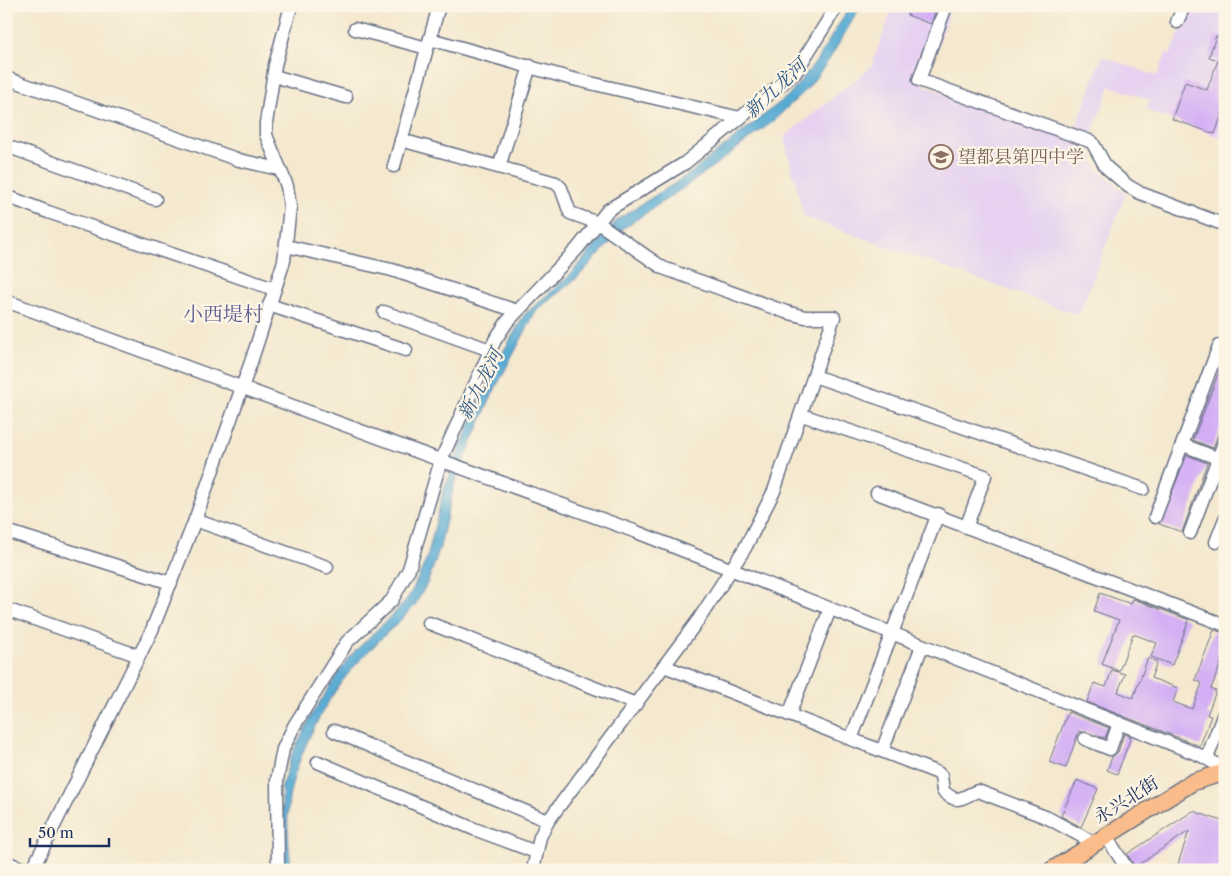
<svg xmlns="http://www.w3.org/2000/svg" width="1231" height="876" viewBox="0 0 1231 876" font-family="'Libre Caslon Text','Noto Serif SC',serif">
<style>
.built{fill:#e6d2f0}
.water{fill:#57aad3;stroke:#396c98}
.building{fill:#d3aef4}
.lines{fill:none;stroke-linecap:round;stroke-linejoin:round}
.minor-casing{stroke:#677085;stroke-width:15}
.major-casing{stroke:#677085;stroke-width:19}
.minor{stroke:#fff;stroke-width:12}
.major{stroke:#f9bc8a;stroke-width:16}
.labels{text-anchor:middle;stroke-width:4.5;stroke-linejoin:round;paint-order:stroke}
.education-label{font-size:18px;fill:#785e54;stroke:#fcf5e5;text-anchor:start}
.street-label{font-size:18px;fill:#1b2f5e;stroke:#fcf5e5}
.water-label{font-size:19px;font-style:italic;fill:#305a87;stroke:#fcf5e5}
.quarter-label{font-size:20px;fill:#5b5b92;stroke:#fcf5e5}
</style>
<rect width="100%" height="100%" fill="#fcf5e5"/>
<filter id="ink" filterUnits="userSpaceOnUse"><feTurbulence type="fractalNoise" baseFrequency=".02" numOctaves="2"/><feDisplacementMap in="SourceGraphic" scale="10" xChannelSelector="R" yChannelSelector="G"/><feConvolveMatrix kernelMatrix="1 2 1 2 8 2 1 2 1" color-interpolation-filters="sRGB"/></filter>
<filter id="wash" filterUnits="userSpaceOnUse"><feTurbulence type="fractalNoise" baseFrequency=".0096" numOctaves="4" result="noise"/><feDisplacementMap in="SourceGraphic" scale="20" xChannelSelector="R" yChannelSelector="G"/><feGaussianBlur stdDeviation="1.12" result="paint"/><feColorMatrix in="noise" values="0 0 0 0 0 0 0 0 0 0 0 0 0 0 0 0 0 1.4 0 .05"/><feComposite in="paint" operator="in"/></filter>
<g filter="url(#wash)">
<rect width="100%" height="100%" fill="#f4e8ce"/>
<path class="built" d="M893 6H952L924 86 1072 138 1102 56 1157 76 1166 53 1171 54 1190 6H1225V139L1155 114 1147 109 1150 100 1110 86 1088 144 1097 169 1126 193 1079 315 804 217 784 137 871 67Z"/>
<path class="water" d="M850 6H861L829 60 808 88 771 123 695 180 624 228 578 277 536 311 491 397 454 485 440 547 428 582 414 607C393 628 371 647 352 669 325 700 296 757 289 798 286 822 289 846 291 870H282V785L292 754 312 714 349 657 402 605 411 593 427 558 443 492 463 440 493 369 525 314 567 278 618 219 689 174 788 96 815 63Z"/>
<g id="blocks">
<g class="building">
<path d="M910 6H937L931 24 907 15Z"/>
<path d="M1216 36 1225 39V93L1222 101 1224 102 1222 107 1224 108 1215 134 1172 119 1185 82 1207 90 1218 60 1209 57Z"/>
<path d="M1225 356V415L1213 448 1193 440Z"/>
<path d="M1187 455 1207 463 1182 532 1159 524Z"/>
<path d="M1100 593 1131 604 1133 599 1189 620 1172 665 1151 657 1157 643 1133 634 1119 671 1102 664 1119 620 1094 611Z"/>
<path d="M1214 630 1225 633V652L1211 689 1216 691 1207 715 1211 716 1200 746 1087 702 1094 683 1106 687 1112 670 1125 674 1118 692 1133 698 1148 658 1157 662 1151 678 1178 688 1173 702 1192 709 1202 683 1195 680Z"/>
<path d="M1068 712 1109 728 1105 738 1079 731 1066 768 1049 762Z"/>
<path d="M1124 734 1131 737 1117 774 1107 770 1112 757 1118 752Z"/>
<path d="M1077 780 1098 789 1081 827 1061 816Z"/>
<path d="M1193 811 1225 822V870H1176L1189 831 1135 867 1127 854Z"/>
</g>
</g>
</g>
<g filter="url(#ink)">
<use href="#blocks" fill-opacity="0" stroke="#677085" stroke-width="1"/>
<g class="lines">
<defs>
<g id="minor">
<path d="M946 6 919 80 1092 142 1106 167 1128 186 1140 193 1225 225"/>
<path d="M1177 22 1184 6"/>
<path d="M355 29 427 48"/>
<path d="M430 39 569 78 740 118"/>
<path d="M274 76 346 97"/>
<path d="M6 78 239 160 279 169"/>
<path d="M401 140 556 183 561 188 570 213 598 223 663 268 786 312 805 317H834L774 491 745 548 699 619 548 821 540 837 533 870"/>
<path d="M6 146 155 199"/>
<path d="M394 166 439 6"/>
<path d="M499 167 530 66"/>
<path d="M6 196 48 212 274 289"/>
<path d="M286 246 392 270 517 311"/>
<path d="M6 301 634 531 1202 756 1216 764 1222 773"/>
<path d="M269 305 406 350"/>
<path d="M384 312 490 350"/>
<path d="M814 376 1143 489"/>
<path d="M802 415 985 476 967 525"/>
<path d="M1183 445 1225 461"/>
<path d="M877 493 1225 625"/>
<path d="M1155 517 1219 346 1225 348"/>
<path d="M195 520 327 567"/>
<path d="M6 531 171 583"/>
<path d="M1190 533 1225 440"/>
<path d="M1216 542 1225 519"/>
<path d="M6 609 139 656"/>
<path d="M429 623 636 704"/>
<path d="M664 666 938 773 941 776 943 791C959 806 962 796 978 791L1048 818 1094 843"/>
<path d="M789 715 830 609"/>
<path d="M334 731 548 821"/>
<path d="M851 739 938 514"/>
<path d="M1085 739 1110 749 1119 723"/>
<path d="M882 751 922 646"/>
<path d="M1207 758 1225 711"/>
<path d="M318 762 474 829 536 852"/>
<path d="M1111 844 1128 870"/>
<path d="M6 862 26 870"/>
<path d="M32 870 152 630 195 520 251 362 284 261 290 207 287 186 266 135V123L275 65 291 6"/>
<path d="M278 870 277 780 283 749 294 726 347 642 392 600 409 569 441 460 495 340 507 322 577 249 608 210 685 163 795 73 837 6"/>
</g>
<path id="major" d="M1052 870 1193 782 1225 772"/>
</defs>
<use href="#minor" class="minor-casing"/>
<use href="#major" class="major-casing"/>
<use href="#minor" class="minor"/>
<use href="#major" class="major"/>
</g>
</g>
<defs>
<symbol id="school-ring" viewBox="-11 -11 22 22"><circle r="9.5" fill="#fcf5e5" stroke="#8d6e63" stroke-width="1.5"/><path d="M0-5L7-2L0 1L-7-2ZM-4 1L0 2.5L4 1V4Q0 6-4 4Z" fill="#8d6e63"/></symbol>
</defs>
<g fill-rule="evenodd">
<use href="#school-ring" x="927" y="143" width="28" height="28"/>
</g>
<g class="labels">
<g class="education-label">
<text x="958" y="163">望都县第四中学</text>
</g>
<g class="street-label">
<text transform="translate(1126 800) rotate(-32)" y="6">永兴北街</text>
</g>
<g class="water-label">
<text transform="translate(775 88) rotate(-43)" y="7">新九龙河</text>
<text transform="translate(480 384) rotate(-63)" y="7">新九龙河</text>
</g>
<g class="quarter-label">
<text x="223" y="321">小西堤村</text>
</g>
</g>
<rect width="1231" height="876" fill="none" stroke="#fcf5e5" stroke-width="25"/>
<path d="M30 838v8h79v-8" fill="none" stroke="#1b2f5e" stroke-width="2.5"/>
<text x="38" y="838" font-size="15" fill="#1b2f5e" stroke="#fcf5e5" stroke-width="4" paint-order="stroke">50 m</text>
</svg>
